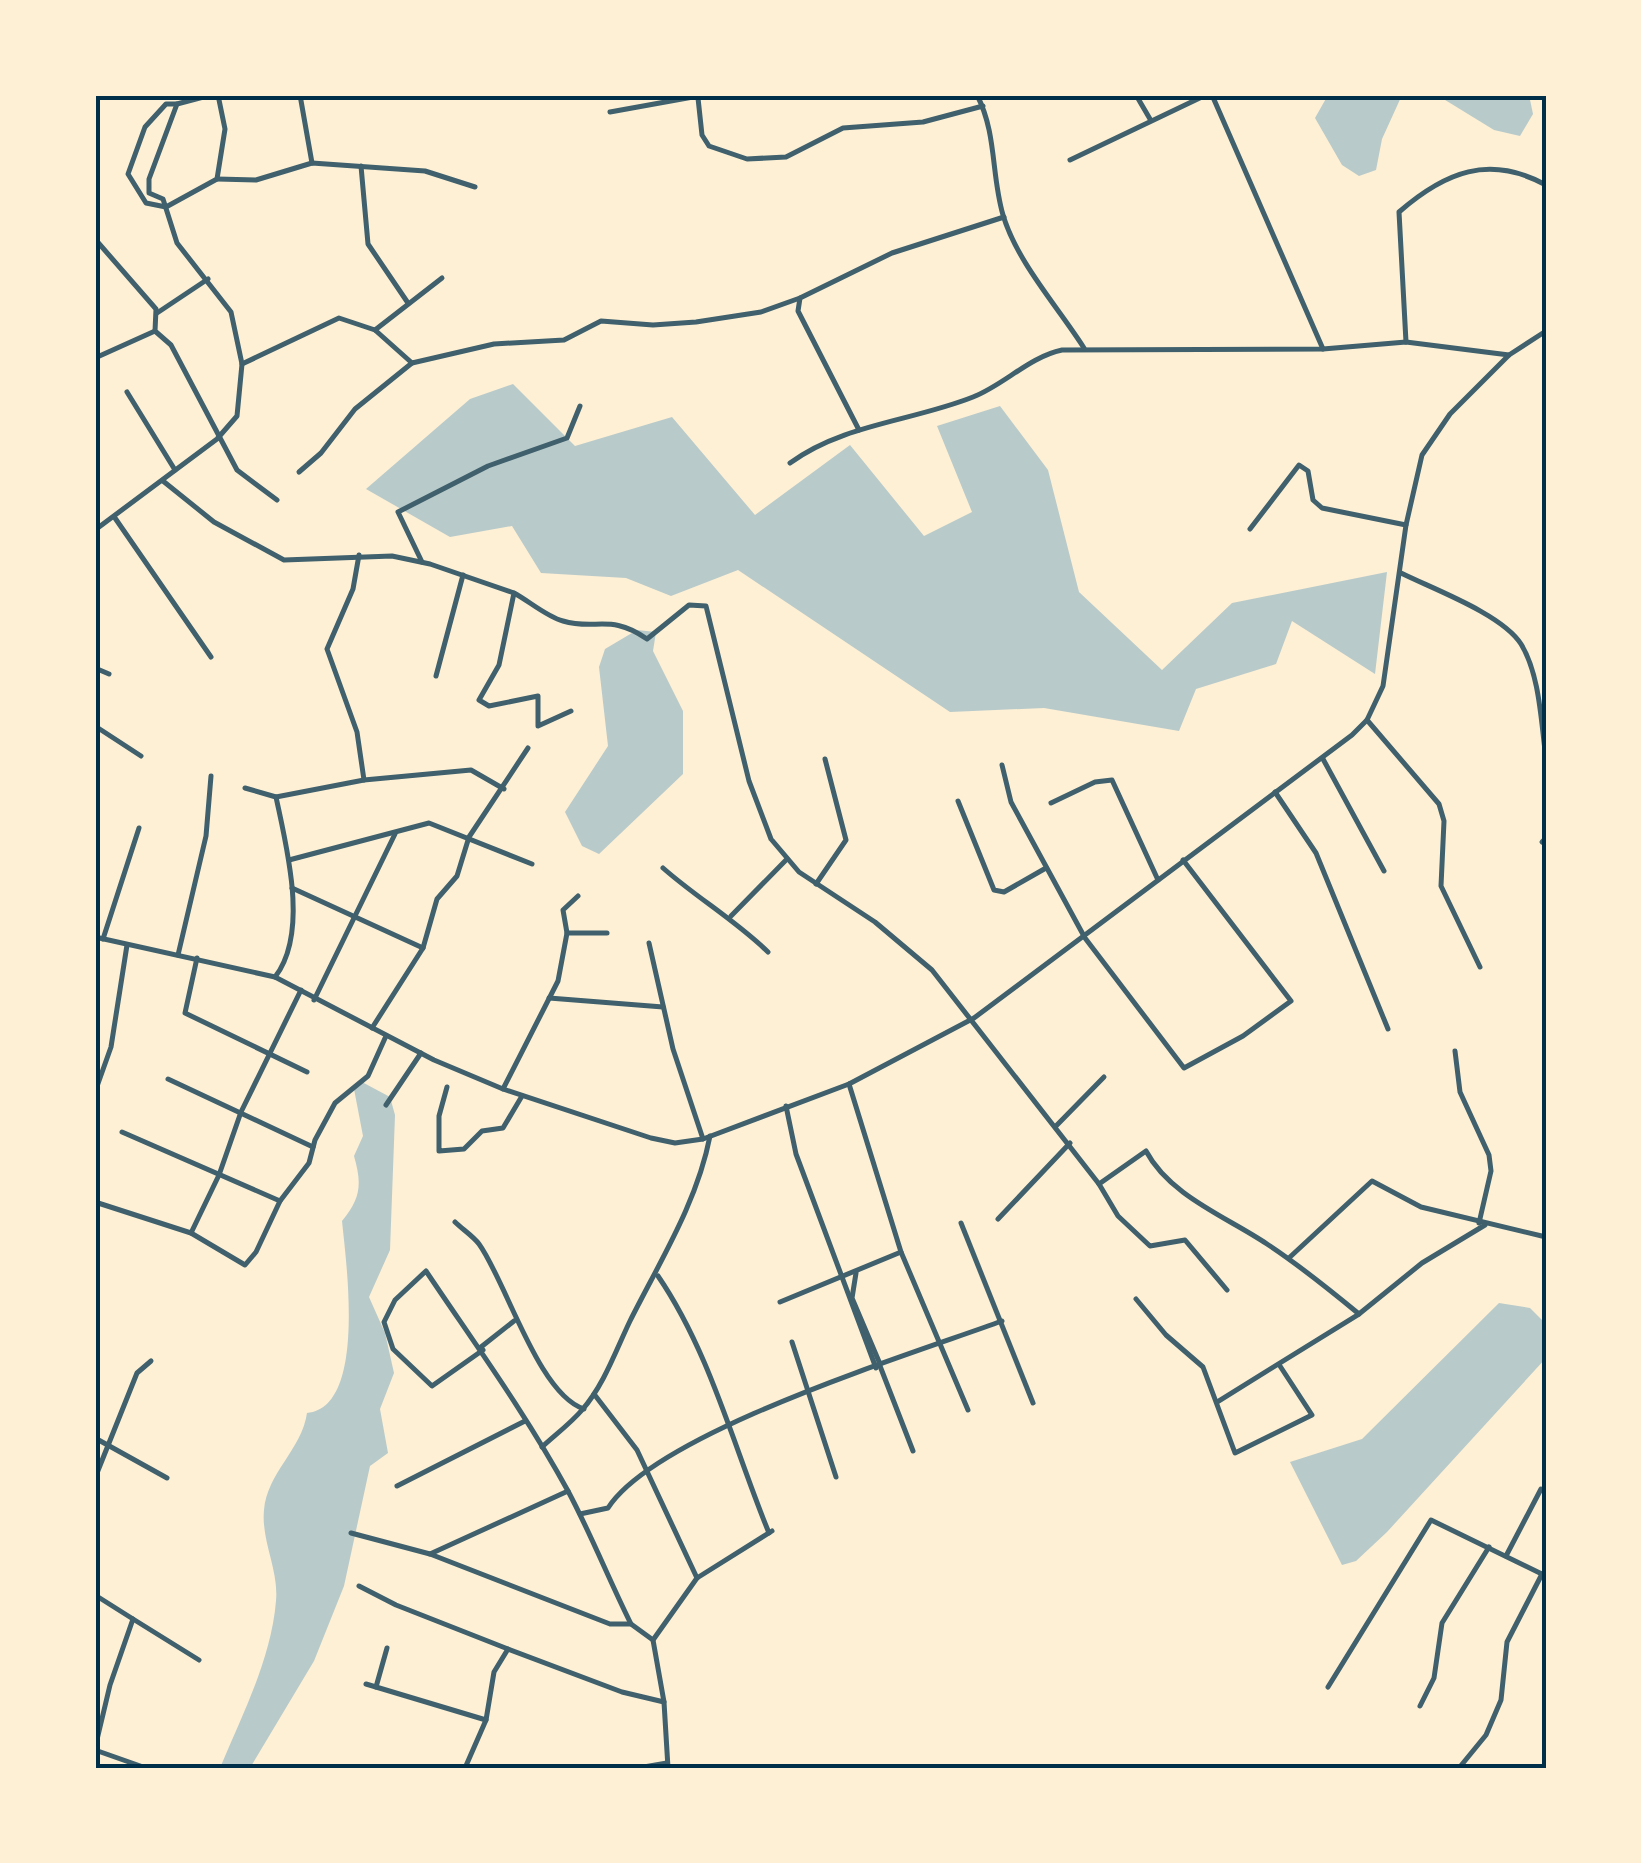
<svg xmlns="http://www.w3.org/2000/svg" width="1641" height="1863" viewBox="0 0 1641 1863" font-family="Overpass,sans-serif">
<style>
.green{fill:#b9caca}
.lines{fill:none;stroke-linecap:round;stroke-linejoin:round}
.minor{stroke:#3f606c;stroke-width:5}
.neatline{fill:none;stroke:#003049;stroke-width:4}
</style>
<rect width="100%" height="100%" fill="#fdf0d5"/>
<g class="green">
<path d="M1328 95H1402L1382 139 1376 170 1359 176 1342 165 1315 118Z"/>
<path d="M1437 95H1529L1533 114 1520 136 1494 130Z"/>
<path d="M513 384 575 446 672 417 755 515 850 445 924 536 972 512 937 426 1000 406 1048 470 1079 592 1162 670 1232 603 1387 572 1375 674 1292 621 1276 664 1196 689 1179 731 1044 708 950 712 738 570 671 596 626 578 541 573 512 526 450 537 366 489 470 399Z"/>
<path d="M637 630 656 632 653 651 683 711V774L599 854 582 846 565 812 608 746 599 667 605 649Z"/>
<path d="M362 1082 390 1097 395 1115 390 1250 369 1297 385 1333 394 1373 380 1409 388 1453 370 1466 344 1586 314 1661 250 1768H220C242 1715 271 1660 276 1601 279 1570 261 1541 264 1510 267 1473 302 1449 307 1413 367 1408 346 1262 342 1221 361 1198 362 1184 354 1156L363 1136 354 1089Z"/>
<path d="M1499 1303 1530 1308 1546 1324V1358L1387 1532 1356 1561 1342 1565 1290 1462 1362 1439Z"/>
</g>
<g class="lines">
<g class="minor">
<path d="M300 95 312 163"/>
<path d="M977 95C997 134 991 174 1003 215 1017 262 1058 307 1084 348"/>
<path d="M1136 95 1150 119"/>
<path d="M1212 95 1323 349"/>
<path d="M698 98 702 135 709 146 747 159 786 157 843 128 923 122 983 106"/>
<path d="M177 104H166L145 127 128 174 146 203 166 207 217 179 225 129 218 95"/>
<path d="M610 112 704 95"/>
<path d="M1070 160 1206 95"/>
<path d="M361 166 368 244 408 303"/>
<path d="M217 179 256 180 312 163 425 171 475 187"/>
<path d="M95 239 156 309 155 331 171 345 237 470 277 500"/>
<path d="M157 313 208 279"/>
<path d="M375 330 442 278"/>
<path d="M1406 342 1399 212C1445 172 1489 154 1546 185"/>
<path d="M95 358 155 331"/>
<path d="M242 364 339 318 375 330 412 363 494 344 564 340 601 321 653 325 696 322 761 312 800 298"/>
<path d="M127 392 175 470"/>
<path d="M859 430 798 311 800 298 892 253 1004 217"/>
<path d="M790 463C843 424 913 421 973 397 1004 385 1029 357 1062 350L1323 349 1406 342 1509 355"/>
<path d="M299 472 321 453 355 409 412 363"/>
<path d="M163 481 214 522 284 560 392 556 430 564 514 593 499 665 479 700 489 706 538 696V726L571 711"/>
<path d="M115 518 211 657"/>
<path d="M1250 529 1299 465 1308 471 1313 500 1322 508 1406 525"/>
<path d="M95 530 217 439 237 416 242 364 231 312 177 243 163 199 149 193V179L177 104 211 95"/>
<path d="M422 562 398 512 488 466 567 438 580 406"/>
<path d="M1401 573C1433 589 1502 614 1521 644 1540 675 1541 723 1546 758"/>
<path d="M514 593C529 601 547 617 563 621 596 631 610 613 647 639L689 605 706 606 749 781 771 839 799 872 875 922 932 970 1099 1184 1146 1151C1170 1196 1227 1217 1267 1244 1299 1265 1330 1290 1359 1314"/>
<path d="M95 668 109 674"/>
<path d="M436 676 463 575"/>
<path d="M1367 720 1439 804 1444 821 1441 886 1480 967"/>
<path d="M95 726 141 756"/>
<path d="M1323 759 1384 871"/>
<path d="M1002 765 1011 802 1085 938 1184 1068 1243 1036 1291 1001 1183 860"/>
<path d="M364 780 471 770 504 789"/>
<path d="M245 788 276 797 364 780 357 732 327 649 353 589 359 555"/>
<path d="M1275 792 1316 853 1388 1029"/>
<path d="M958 801 994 890 1004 892 1046 868"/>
<path d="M1051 803 1095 782 1112 780 1158 880"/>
<path d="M1542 842 1546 838"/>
<path d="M289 860 429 823 532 864"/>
<path d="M663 868C697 898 735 920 768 952"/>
<path d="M816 884 846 840 825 759"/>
<path d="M292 888 423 948"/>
<path d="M731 916 787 859"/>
<path d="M567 933H607"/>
<path d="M95 937 275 977 434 1060 503 1089 651 1138 675 1143 703 1139 849 1084 974 1018 1352 735 1367 720 1383 686 1406 525 1422 455 1450 414 1509 355 1546 331"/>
<path d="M103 939 139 828"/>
<path d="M649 943 673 1049 703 1139"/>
<path d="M178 955 206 836 211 776"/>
<path d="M197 958 185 1013 307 1072"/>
<path d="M275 977C309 933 287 849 276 797"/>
<path d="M549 998 663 1007"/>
<path d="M314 1000 395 834"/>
<path d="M372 1028 423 948 437 899 457 876 469 837 528 748"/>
<path d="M1455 1051 1460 1092 1489 1155 1491 1171 1479 1223"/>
<path d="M168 1079 313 1147"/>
<path d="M849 1084 901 1252 968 1410"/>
<path d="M447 1087 439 1116V1151L464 1149 482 1131 503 1128 522 1096"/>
<path d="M503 1089 558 981 567 933 563 910 578 896"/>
<path d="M95 1092 111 1047 127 945"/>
<path d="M386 1105 421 1053"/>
<path d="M786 1106 796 1154 876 1368"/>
<path d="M1056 1126 1104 1077"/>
<path d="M122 1132 280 1201"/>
<path d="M1099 1184 1118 1216 1150 1246 1185 1240 1227 1290"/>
<path d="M95 1202 191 1233 245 1265 256 1252 280 1201 309 1163 315 1140 335 1103 368 1076 386 1036"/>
<path d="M998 1219 1070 1143"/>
<path d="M455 1222C462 1229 473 1236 479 1244 506 1281 538 1394 584 1409"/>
<path d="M961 1223 1033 1403"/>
<path d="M191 1233 219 1175 241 1112 301 990"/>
<path d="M1290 1257 1372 1181 1421 1207 1546 1237"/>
<path d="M856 1273 852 1298 880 1364"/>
<path d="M658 1276C710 1352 734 1448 769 1533"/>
<path d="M1136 1299 1166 1335 1203 1367 1235 1453 1312 1415 1280 1366"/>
<path d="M780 1302 901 1252"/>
<path d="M792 1342 836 1477"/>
<path d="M481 1347 514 1321"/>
<path d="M483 1350 432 1386 393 1349 384 1322 395 1300 426 1271C475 1344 526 1414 568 1491 591 1534 609 1580 631 1624"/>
<path d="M880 1366 913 1451"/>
<path d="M594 1394 637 1450 697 1578"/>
<path d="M1217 1402 1359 1314 1422 1263 1485 1225"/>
<path d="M95 1438 167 1478"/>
<path d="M542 1447C555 1435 571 1423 582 1410 604 1385 616 1350 630 1321 660 1261 697 1203 710 1136"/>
<path d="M95 1478 137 1373 151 1361"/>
<path d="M397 1486 525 1421"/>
<path d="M580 1514 608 1508C657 1432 912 1354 1002 1321"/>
<path d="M351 1533 430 1554 610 1624H631L653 1640"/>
<path d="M430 1554 568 1491"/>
<path d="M1506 1556 1541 1489"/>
<path d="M359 1586 396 1605 508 1649"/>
<path d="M95 1595 133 1619 110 1685 95 1748"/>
<path d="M133 1619 199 1660"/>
<path d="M366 1684 486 1720"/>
<path d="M376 1687 387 1648"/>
<path d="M1328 1687 1431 1520 1546 1576"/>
<path d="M1420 1706 1434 1678 1442 1623 1489 1547"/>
<path d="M95 1750 146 1768"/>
<path d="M465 1768 486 1720 494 1672 508 1649 622 1692 664 1702"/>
<path d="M638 1768 667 1763"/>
<path d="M668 1768 664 1702 653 1640 697 1578 772 1531"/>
<path d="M1459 1768 1486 1735 1501 1700 1507 1642 1542 1574"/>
</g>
</g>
<rect width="1641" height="1863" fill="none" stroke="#fdf0d5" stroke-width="195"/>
<rect x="98" y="98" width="1446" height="1668" class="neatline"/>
</svg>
